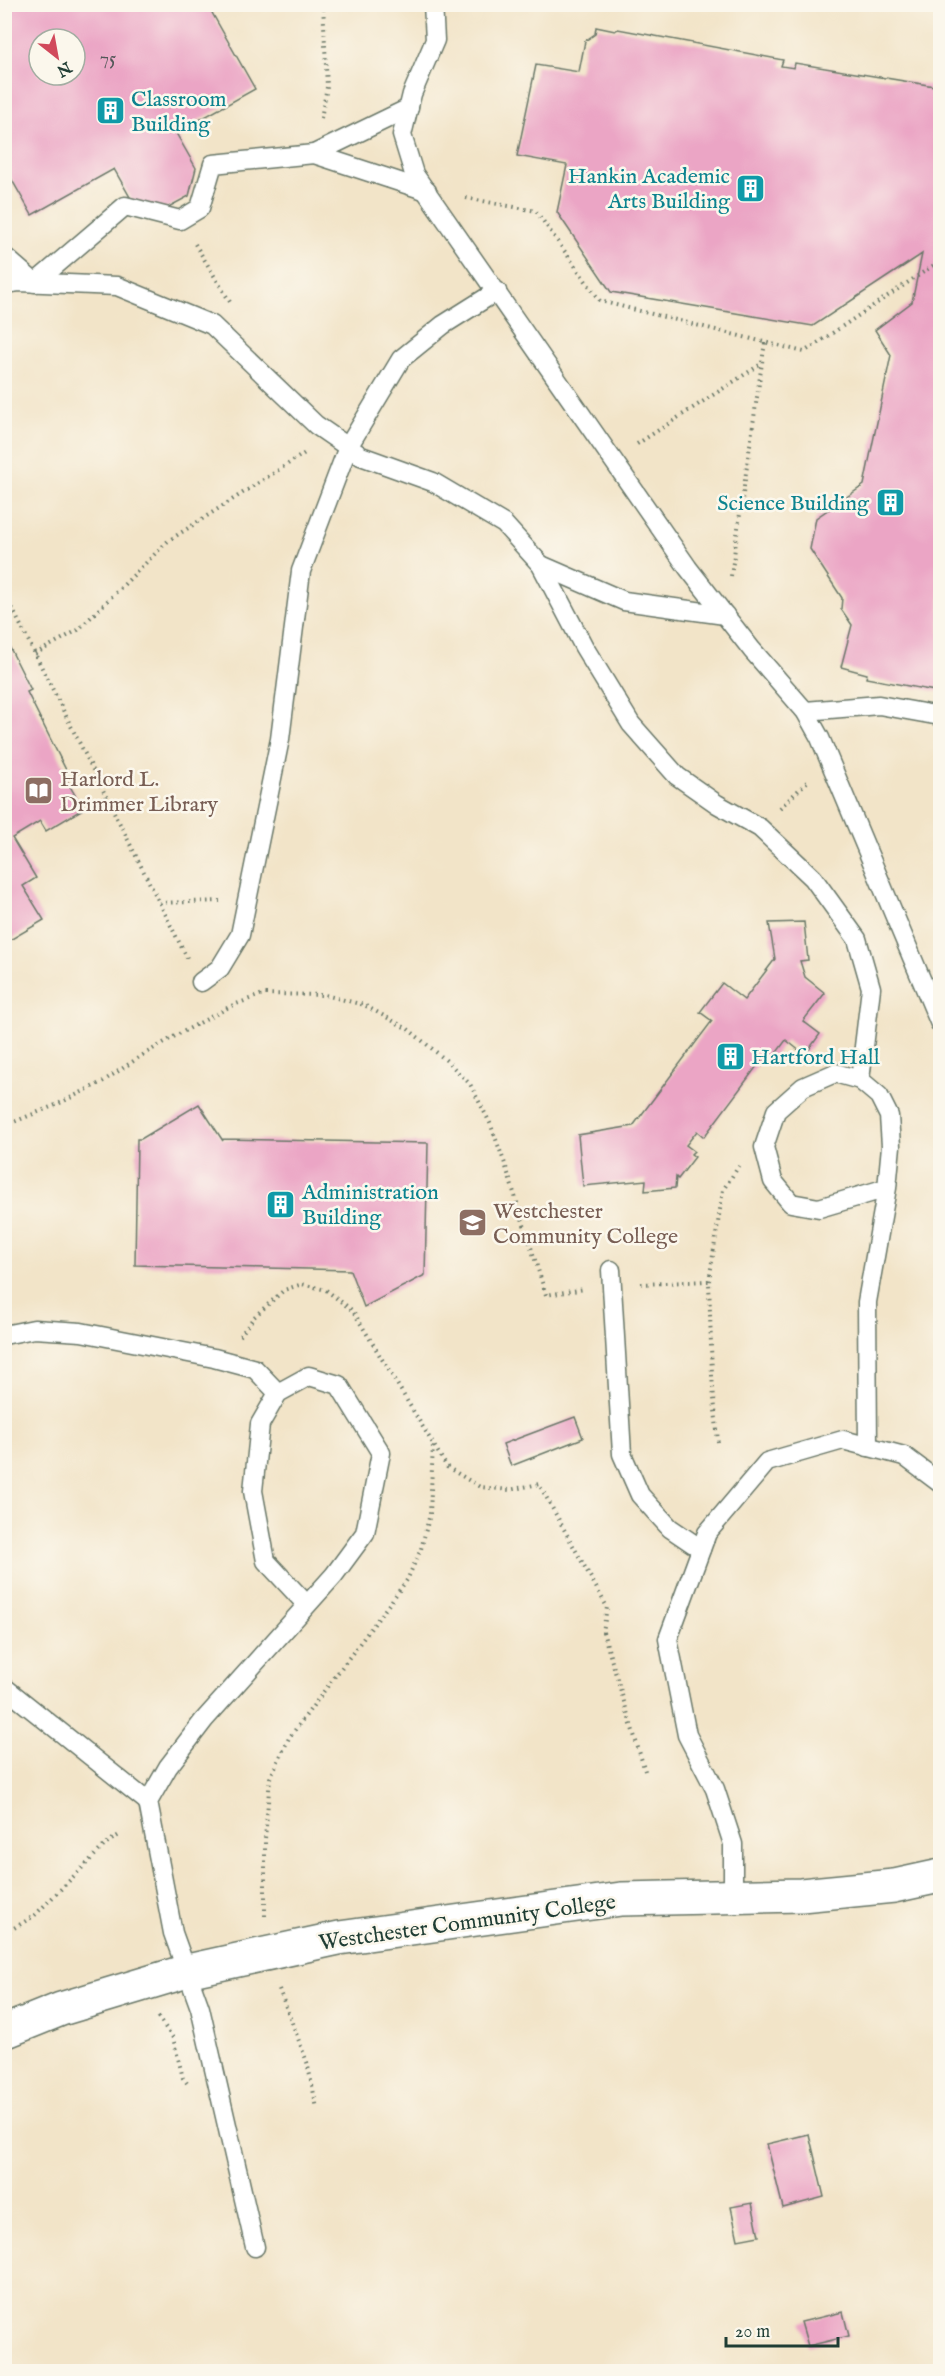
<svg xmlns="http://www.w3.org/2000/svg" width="945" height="2376" viewBox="0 0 945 2376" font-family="'IM FELL English',serif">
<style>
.building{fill:#eba5c5;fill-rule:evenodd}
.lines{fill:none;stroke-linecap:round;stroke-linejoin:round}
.lane-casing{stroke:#697768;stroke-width:21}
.street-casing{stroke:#697768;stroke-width:36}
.path{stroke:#697768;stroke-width:4;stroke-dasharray:1.5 4.5;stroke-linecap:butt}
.lane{stroke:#fff;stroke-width:18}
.street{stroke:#fff;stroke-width:33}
.labels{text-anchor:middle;stroke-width:5;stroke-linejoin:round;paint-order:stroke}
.number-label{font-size:20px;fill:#525758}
.culture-label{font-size:22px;fill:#0d838f;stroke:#fbf7ec;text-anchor:start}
.education-label{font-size:22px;fill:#785e54;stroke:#fbf7ec;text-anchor:start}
.street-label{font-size:22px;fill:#1f3d34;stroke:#fbf7ec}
</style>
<rect width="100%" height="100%" fill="#fbf7ec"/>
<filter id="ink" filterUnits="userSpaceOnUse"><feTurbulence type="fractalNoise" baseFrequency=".0167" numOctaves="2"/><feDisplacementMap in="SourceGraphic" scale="12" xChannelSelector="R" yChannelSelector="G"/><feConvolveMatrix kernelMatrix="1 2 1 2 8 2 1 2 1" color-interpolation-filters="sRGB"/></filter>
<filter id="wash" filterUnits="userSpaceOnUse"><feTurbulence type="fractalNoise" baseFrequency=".008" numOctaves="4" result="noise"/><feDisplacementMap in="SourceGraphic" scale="24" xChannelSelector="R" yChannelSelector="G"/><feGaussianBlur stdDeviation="1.35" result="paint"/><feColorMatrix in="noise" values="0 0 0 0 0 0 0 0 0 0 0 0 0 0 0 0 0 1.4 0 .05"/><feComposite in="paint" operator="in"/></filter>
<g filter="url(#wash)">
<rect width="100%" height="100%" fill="#f2e4c8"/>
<g id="blocks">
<g class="building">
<path d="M4 4H207L255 89 176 133 196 168 189 196 163 210 134 204 114 169 32 215 4 166ZM39 39H75V75H39Z"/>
<path d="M596 27 615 31 618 29 783 60 781 66 794 68 795 63 940 87V692L866 678 867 674 841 667 852 625 841 609 842 598 810 549 816 518 864 485 891 355 875 330 912 302 922 254 813 326 611 292 557 212 567 165 517 156 536 65 579 72 585 41 595 34Z"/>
<path d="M5 638 31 690 27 692 66 770 63 774 83 809 46 831 40 821 12 838 36 878 23 886 44 920 5 943Z"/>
<path d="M804 922 808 960 800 961 805 977 825 993 803 1021 820 1034 805 1055 786 1040 769 1063 763 1058 704 1137 697 1131 686 1145 694 1151 691 1154 695 1157 678 1179 676 1177 675 1188 645 1191 646 1180 583 1186 578 1135 633 1126 712 1021 700 1012 722 983 744 1000 775 959 769 923Z"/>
<path d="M199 1104 223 1141 222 1139 428 1143 425 1275 364 1307 350 1270 135 1265 137 1139H141Z"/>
<path d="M575 1417 583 1438 511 1466 503 1444Z"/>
<path d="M809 2134 824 2197 783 2208 767 2144Z"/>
<path d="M752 2203 759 2236 738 2240 731 2207Z"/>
<path d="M843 2312 849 2336 808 2346 801 2322Z"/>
</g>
</g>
</g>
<g filter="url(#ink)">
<use href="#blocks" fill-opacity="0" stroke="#697768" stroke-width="1.5"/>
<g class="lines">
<defs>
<g id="lane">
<path d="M433 4 435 40 412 94 402 135 414 174 688 568 752 650 805 711 820 738 940 1024"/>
<path d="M314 154 427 191"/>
<path d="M4 256 35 283 125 206 180 220 200 208 213 164 314 154 409 108"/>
<path d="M4 284 19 282 117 286 212 325 316 425 361 456 433 482 504 524 541 565 584 647 631 724 677 776 717 804 760 828 813 878 857 939 871 988 860 1080"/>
<path d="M541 565 624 601 725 615"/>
<path d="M805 711 879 705 940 716"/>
<path d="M201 982 220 968 240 935 280 739 301 571 348 447 401 359 443 325 497 291"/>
<path d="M611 1270 622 1454 640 1495 670 1528 701 1549"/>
<path d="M4 1335 34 1329 81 1332 214 1358 255 1369 278 1393"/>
<path d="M868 1447 867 1302 887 1188 891 1146 889 1116 879 1096 860 1080 835 1073 803 1087 776 1111 764 1147 773 1181 791 1203 819 1208 887 1188"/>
<path d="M4 1687 148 1802"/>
<path d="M733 1896V1844L715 1789 687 1735 668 1639 707 1533 767 1462 843 1440 904 1456 940 1483"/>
<path d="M255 2247 200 2008 173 1933 148 1802 168 1767 204 1720 334 1575 365 1533 381 1453 339 1385 309 1376 278 1393 260 1424 253 1491 266 1561 307 1605"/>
</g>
<path id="street" d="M4 2032 61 2009 187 1971 339 1938 621 1899 801 1895 894 1886 940 1876"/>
</defs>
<use href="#lane" class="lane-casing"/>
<use href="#street" class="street-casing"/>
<g class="path">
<path d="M321 118 327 87 323 4"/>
<path d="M466 198 536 211 600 301 804 352 940 261"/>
<path d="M195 244 230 302"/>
<path d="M637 444 761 364"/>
<path d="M731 576 765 342"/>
<path d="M4 592 187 958"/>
<path d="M35 654 78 630 168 541 305 453"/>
<path d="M780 808 809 780"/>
<path d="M159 903 220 901"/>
<path d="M4 1126 58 1104 102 1082 141 1056 177 1035 231 1006 263 994 325 995 364 1005 408 1029 447 1061 470 1084 490 1123 505 1164 546 1295 585 1289"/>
<path d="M709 1281 723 1190 739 1166"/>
<path d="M641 1284 709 1281 712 1376 718 1442"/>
<path d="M240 1336 254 1317 284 1290 302 1284 326 1290 353 1311 447 1467 480 1487 509 1490 539 1484 607 1607 603 1632 645 1771"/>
<path d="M265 1916V1839L270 1778 289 1738 407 1580 421 1549 430 1514 433 1444"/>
<path d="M4 1934 34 1916 108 1842 121 1834"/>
<path d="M279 1989 307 2062 317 2108"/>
<path d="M158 2017 173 2038 183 2078 187 2083"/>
</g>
<use href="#lane" class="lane"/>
<use href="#street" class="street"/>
</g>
</g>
<defs>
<symbol id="building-square" viewBox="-11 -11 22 22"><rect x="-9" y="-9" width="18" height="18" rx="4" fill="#0f9aa8" stroke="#fbf7ec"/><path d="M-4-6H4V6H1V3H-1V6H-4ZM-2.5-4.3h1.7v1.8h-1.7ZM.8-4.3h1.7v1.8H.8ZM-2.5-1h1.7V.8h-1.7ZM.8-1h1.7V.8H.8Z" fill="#fff"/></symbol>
<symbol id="library-square" viewBox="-11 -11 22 22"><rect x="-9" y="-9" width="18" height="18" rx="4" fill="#8d6e63" stroke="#fbf7ec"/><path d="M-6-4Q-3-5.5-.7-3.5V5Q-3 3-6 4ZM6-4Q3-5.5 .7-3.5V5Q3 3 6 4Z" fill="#fff"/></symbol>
<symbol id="university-square" viewBox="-11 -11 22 22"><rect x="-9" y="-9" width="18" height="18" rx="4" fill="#8d6e63" stroke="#fbf7ec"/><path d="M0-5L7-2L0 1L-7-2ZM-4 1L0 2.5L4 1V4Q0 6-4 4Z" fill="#fff"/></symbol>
</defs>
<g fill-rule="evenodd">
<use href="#building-square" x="94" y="94" width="33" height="33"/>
<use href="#building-square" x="734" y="172" width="33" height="33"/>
<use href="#building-square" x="874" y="486" width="33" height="33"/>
<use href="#library-square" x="22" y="774" width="33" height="33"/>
<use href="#building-square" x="714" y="1040" width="33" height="33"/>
<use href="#building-square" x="264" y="1188" width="33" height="33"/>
<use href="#university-square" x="456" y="1206" width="33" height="33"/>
</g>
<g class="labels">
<g class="number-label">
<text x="108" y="64">75</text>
</g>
<g class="culture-label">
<text x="131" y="106">Classroom<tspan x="131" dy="25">Building</tspan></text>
<text x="730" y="183" text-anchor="end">Hankin Academic<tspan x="730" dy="25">Arts Building</tspan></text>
<text x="869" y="510" text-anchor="end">Science Building</text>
<text x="751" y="1064">Hartford Hall</text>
<text x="302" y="1199">Administration<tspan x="302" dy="25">Building</tspan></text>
</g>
<g class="education-label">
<text x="60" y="786">Harlord L.<tspan x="60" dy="25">Drimmer Library</tspan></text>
<text x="493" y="1218">Westchester<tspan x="493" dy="25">Community College</tspan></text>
</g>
<g class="street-label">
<text transform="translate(467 1921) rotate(-8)" y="8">Westchester Community College</text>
</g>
</g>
<rect width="945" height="2376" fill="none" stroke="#fbf7ec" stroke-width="24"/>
<g transform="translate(57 57) rotate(149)"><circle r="28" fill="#fbf7ec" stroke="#a3ada2" stroke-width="1.5"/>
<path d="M0-4.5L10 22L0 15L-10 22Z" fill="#d1495b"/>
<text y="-9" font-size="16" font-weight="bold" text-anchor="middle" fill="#1f3d34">N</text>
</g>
<path d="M726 2337v9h112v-9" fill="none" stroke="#1f3d34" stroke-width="3"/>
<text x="735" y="2337" font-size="18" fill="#1f3d34" stroke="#fbf7ec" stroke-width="4.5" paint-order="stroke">20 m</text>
</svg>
